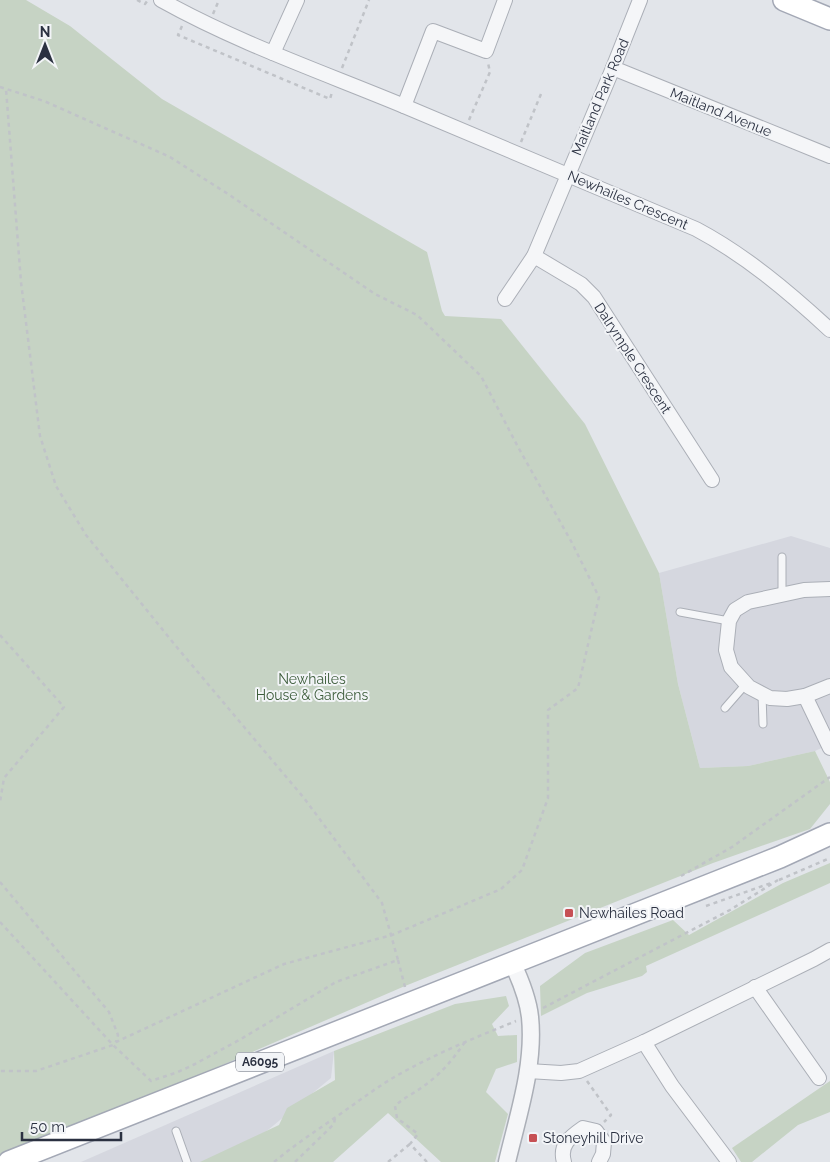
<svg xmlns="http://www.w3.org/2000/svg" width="830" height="1162" viewBox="0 0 830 1162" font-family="Raleway,sans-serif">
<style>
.built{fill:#d5d7df}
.green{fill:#c6d3c4}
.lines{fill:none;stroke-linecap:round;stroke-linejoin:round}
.service-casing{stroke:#abafb7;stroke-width:9}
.minor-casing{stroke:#abafb7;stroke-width:16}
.tertiary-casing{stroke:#abafb7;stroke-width:19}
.primary-casing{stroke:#a3a8b5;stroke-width:24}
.path{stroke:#c0c3c8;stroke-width:2.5;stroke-dasharray:4 4;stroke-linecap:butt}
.service{stroke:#f5f6f8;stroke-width:7}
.minor{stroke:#f5f6f8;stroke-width:14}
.tertiary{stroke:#f5f6f8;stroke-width:16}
.primary{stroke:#fff;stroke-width:21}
.poi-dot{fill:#c65054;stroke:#f2f4f7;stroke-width:2}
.labels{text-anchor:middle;stroke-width:4;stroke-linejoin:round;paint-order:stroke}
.shield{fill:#f2f4f7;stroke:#676c78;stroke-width:1}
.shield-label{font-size:12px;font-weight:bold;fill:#2b3141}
.street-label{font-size:14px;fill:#2b3141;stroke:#f2f4f7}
.park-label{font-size:14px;fill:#3c5c3a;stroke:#f2f4f7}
.poi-label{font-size:14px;fill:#2b3141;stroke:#f2f4f7;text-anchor:start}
</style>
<rect width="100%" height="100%" fill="#e2e5ea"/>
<g class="built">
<path d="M791 536 830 548V744L815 751 748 766 700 768 678 684 659 573Z"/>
<path d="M334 1051 331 1078 229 1162H81Z"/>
</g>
<g class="green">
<path d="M0 0H26L70 26 162 99 427 252 442 311 445 316 501 319 585 424 659 573 678 684 700 768 748 766 815 751 830 782V804L810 829 713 863 405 986 0 1161Z"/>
<path d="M830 863V883L646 966 647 972 642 976 587 993 541 1016 540 986 585 953 673 920 689 935 783 883Z"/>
<path d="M506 996 509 1006 492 1024 498 1036 517 1035V1062L496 1069 486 1092 508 1114 495 1162H441L388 1113 333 1162H200L279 1125 287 1108 335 1080 334 1051 455 1004Z"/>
<path d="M830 1081V1112L798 1125 752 1162H741L732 1148Z"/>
</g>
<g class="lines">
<defs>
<g id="service">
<path d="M782 594V557"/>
<path d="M680 612 729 621"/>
<path d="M762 694 763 724"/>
<path d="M725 708 746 684"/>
<path d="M176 1131 187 1162"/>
</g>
<g id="minor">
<path d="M161 0C238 43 322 72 404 106 501 146 598 188 696 229 745 255 789 292 830 330"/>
<path d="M273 53 297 0"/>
<path d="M613 68 830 156"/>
<path d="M404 106 433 31 486 51 505 0"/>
<path d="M534 256 581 284 594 297 712 480"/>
<path d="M505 299 534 256 613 68 640 0"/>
<path d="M830 589 804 590 748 602 735 610 729 621 726 650 731 667 749 687 770 698 787 699 805 696 830 686"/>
<path d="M805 696 830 748"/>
<path d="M755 987 819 1078"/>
<path d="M644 1042 672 1086 729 1162"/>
<path d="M528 1071 561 1073 579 1071 644 1042 814 959 830 950"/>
<path d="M564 1162C559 1145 570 1137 583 1128L596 1131 604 1142 603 1154 599 1162"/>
</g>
<path id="tertiary" d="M507 1162C518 1115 535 1065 530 1017 528 998 520 979 512 962"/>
<g id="primary">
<path d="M784 0 830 19"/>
<path d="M9 1162 780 857 830 834"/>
</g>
</defs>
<use href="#service" class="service-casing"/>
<use href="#minor" class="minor-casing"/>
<use href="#tertiary" class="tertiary-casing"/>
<use href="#primary" class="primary-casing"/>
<g class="path">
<path d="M137 0 145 4 148 0"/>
<path d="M213 14 219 0"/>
<path d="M182 26 178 35 330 99 332 92"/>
<path d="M342 68 369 0"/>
<path d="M0 87 44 101 170 157 228 194 375 294 417 315 481 376 518 447 571 541 599 597 578 688 548 710V798L522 870 501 889 392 935 284 964 116 1042 113 1045 36 1071H0"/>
<path d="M469 120 490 72 488 63"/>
<path d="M521 142 541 94"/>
<path d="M0 635 64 707 4 778 0 802"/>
<path d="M681 876 732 847 830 777"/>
<path d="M779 880 830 858"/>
<path d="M0 882 109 1012 118 1035 116 1042"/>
<path d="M706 906 771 883"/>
<path d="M0 922 113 1045 151 1081 178 1072 195 1064 241 1039 336 982 398 960 382 903 304 798 175 645 86 535 56 486 40 436 21 282 6 89"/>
<path d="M398 960 405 987"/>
<path d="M543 1008 730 910 778 880"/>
<path d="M587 1081 611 1115 604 1122"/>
<path d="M274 1162C293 1146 313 1133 333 1119 358 1102 380 1084 407 1070 442 1051 479 1036 516 1021"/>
<path d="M295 1162 334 1124 335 1118"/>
<path d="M388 1162 410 1144"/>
<path d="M427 1162 410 1144 418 1134 397 1118 395 1106C403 1098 413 1094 421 1088 441 1074 451 1062 465 1042"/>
</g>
<use href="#service" class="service"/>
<use href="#minor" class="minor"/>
<use href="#tertiary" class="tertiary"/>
<use href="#primary" class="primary"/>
</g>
<g class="poi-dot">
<rect x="564" y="908" width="10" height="10" rx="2.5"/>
<rect x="528" y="1133" width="10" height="10" rx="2.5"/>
</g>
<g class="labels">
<rect class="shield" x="236" y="1052.5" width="48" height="19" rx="4"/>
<g class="shield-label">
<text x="260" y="1066">A6095</text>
</g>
<g class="street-label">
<text transform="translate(600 97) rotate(-67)" y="5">Maitland Park Road</text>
<text transform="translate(721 112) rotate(22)" y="5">Maitland Avenue</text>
<text transform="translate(628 200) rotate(23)" y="5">Newhailes Crescent</text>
<text transform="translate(633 358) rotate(57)" y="5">Dalrymple Crescent</text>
</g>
<g class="park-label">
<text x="312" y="684">Newhailes<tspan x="312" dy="16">House &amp; Gardens</tspan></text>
</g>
<g class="poi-label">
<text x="579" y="918">Newhailes Road</text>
<text x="543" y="1143">Stoneyhill Drive</text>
</g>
</g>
<g transform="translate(45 45)" stroke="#f2f4f7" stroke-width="4" paint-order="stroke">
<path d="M0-4L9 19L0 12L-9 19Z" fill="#2b3141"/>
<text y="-8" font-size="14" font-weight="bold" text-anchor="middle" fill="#2b3141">N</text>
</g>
<path d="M22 1132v8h99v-8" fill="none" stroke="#2b3141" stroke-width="2.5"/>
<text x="30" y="1132" font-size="15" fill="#2b3141" stroke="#f2f4f7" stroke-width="4" paint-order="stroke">50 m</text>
</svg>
